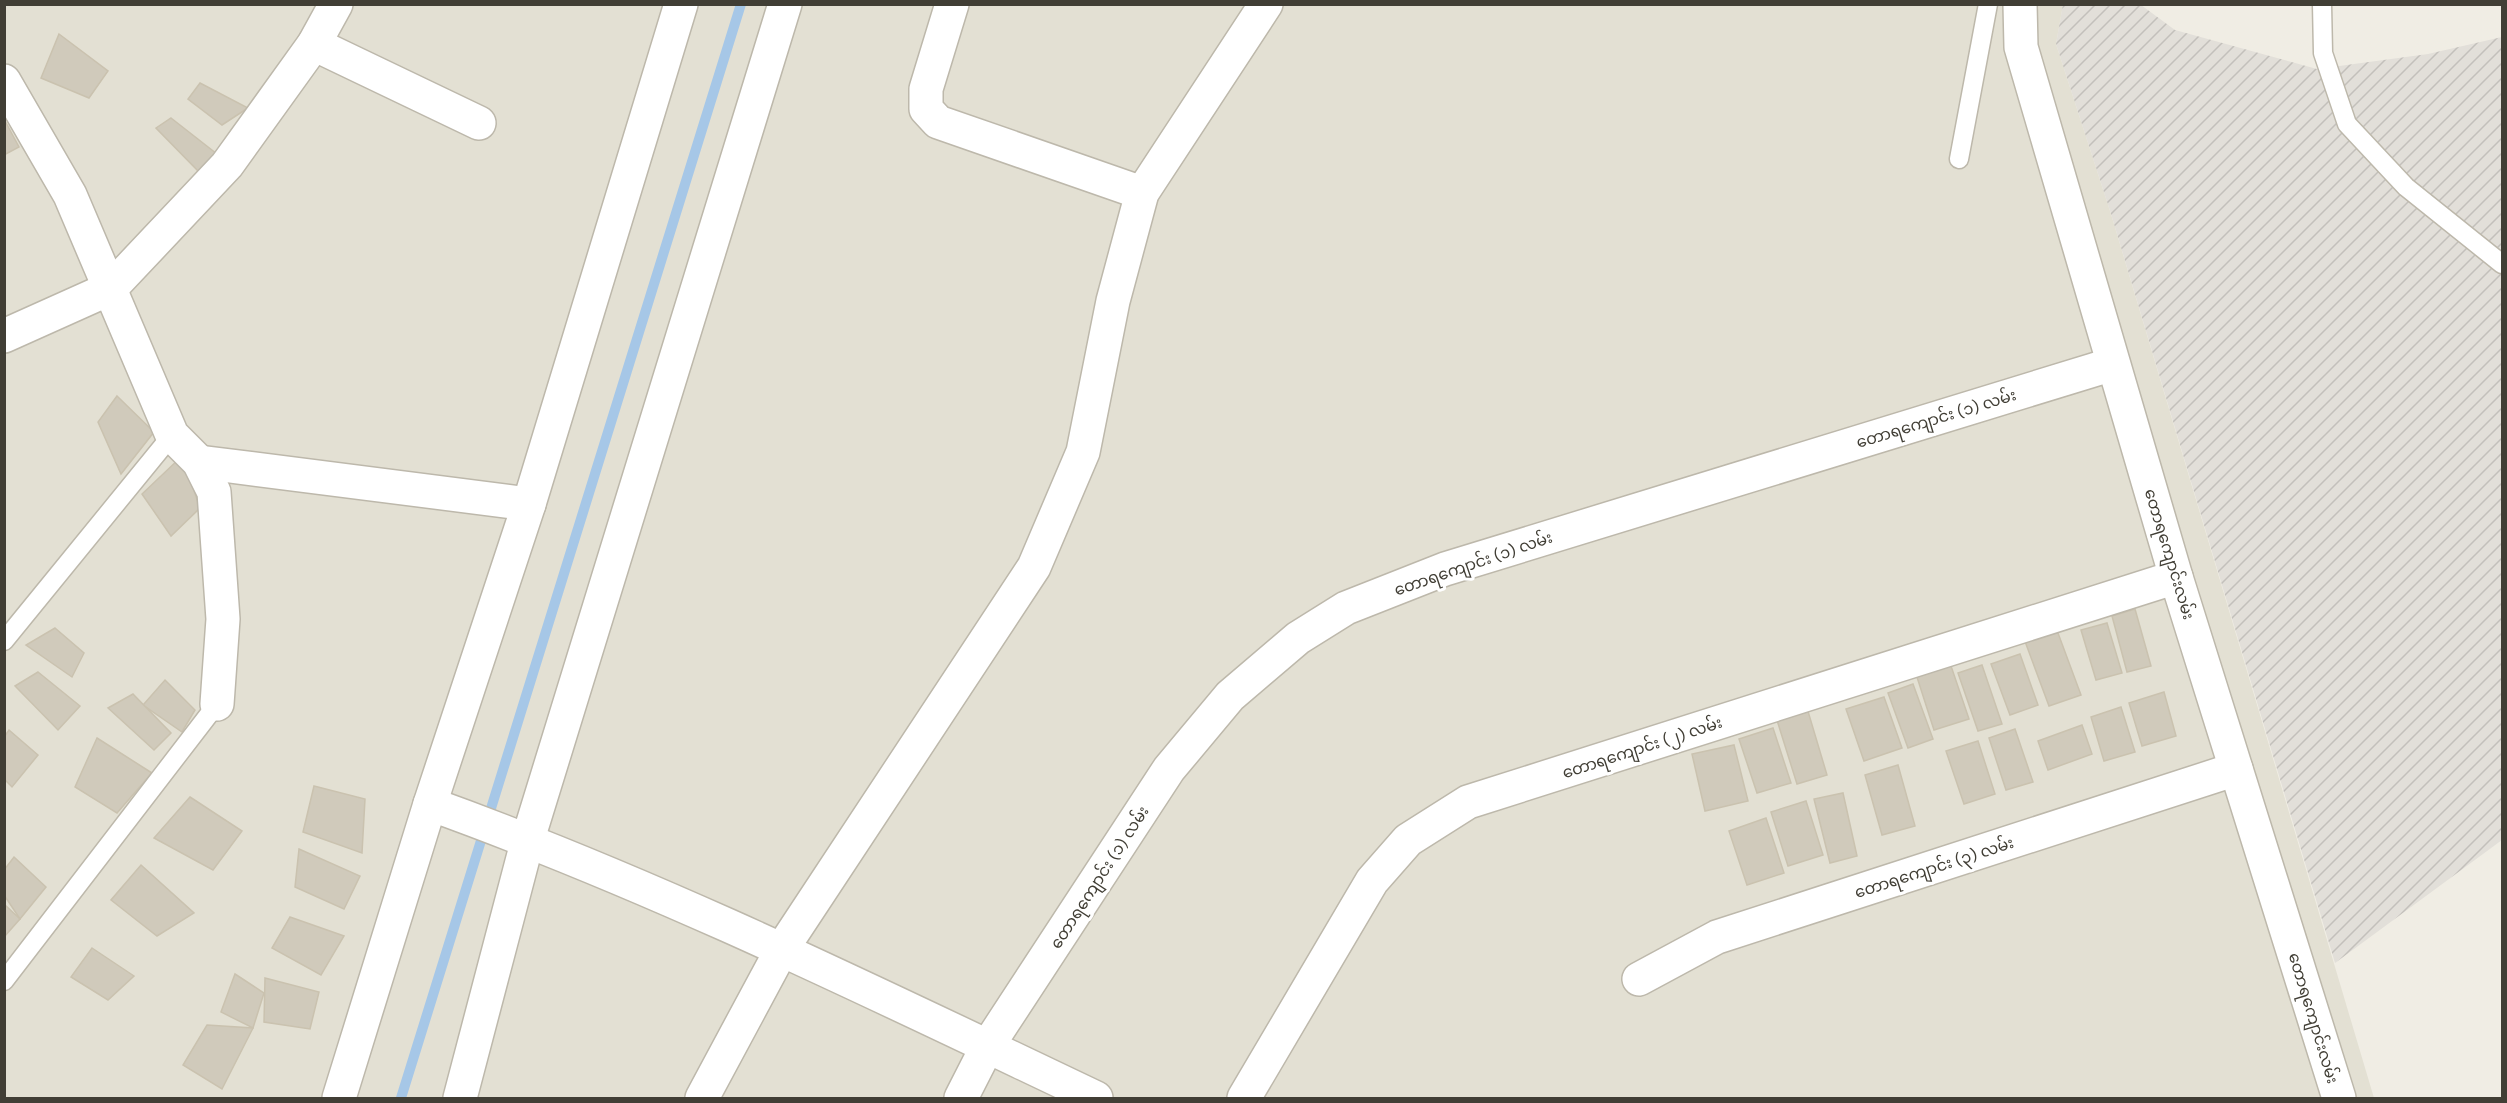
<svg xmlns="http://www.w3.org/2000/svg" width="2507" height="1103" viewBox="0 0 2507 1103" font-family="'DM Sans','Noto Sans Myanmar',sans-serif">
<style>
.residential{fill:#e3e0d3}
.industrial{fill:url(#industrial-furrows)}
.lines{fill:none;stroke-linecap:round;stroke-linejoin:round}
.stream{stroke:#a6c7e7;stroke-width:10}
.building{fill:#d0cabb;stroke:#cac2af;stroke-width:1.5}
.service-casing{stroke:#bdb8ab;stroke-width:21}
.minor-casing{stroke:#bdb8ab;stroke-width:36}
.service{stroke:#fff;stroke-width:18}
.minor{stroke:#fff;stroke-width:33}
.labels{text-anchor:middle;stroke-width:6;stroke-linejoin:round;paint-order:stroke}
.street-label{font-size:16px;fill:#413e35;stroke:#fff}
</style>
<defs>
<pattern id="industrial-furrows" width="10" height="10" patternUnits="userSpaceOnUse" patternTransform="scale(1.5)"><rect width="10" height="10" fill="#e2dfd9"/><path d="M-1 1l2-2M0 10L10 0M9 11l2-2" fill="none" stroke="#c3c0bb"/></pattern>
</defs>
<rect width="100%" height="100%" fill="#f0ede4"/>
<path class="residential" d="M5 4 2063 5 2056 44 2111 214 2374 1098H5Z"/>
<path class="industrial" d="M2063 4 2141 5 2175 30 2317 69 2428 54 2502 37V840L2335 963 2111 214 2056 44Z"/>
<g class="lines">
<path class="stream" d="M401 1098 741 4"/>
</g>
<g class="building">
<path d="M59 34 108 71 89 98 41 78Z"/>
<path d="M200 83 248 108 222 125 188 99Z"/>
<path d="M171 118 217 154 198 171 156 128Z"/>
<path d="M4 119 19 147 4 155Z"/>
<path d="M117 396 154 432 121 474 98 422Z"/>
<path d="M182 456 200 508 171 536 142 494Z"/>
<path d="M2135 609 2151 666 2127 672 2112 616Z"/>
<path d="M2107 623 2122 673 2096 680 2081 630Z"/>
<path d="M2055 625 2081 695 2049 706 2023 636Z"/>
<path d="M55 628 84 653 72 677 26 645Z"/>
<path d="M2020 654 2038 705 2010 715 1991 664Z"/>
<path d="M1950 663 1969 719 1934 730 1916 674Z"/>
<path d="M1982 665 2002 724 1978 731 1958 673Z"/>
<path d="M38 672 80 706 58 730 15 686Z"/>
<path d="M165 680 195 710 182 732 143 705Z"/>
<path d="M1913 684 1933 739 1908 748 1888 693Z"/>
<path d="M2164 692 2176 736 2142 746 2129 703Z"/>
<path d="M133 694 171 733 154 750 108 708Z"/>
<path d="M1884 697 1902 748 1864 761 1846 709Z"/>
<path d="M2121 707 2135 752 2104 761 2091 717Z"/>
<path d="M1807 708 1827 775 1797 784 1776 717Z"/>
<path d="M2082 725 2092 754 2048 770 2038 741Z"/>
<path d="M1773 728 1791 783 1757 793 1739 739Z"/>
<path d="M2015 729 2033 782 2006 790 1989 738Z"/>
<path d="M9 730 38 755 12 787 4 779V737Z"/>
<path d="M97 738 152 773 117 813 75 787Z"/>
<path d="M1978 741 1995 794 1964 804 1946 751Z"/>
<path d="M1734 745 1748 801 1705 811 1692 754Z"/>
<path d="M1898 765 1915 826 1882 835 1865 775Z"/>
<path d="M314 786 365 799 362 853 303 832Z"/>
<path d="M1843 793 1857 856 1830 863 1814 799Z"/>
<path d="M190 797 242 831 213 870 154 838Z"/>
<path d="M1806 801 1823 855 1788 866 1771 812Z"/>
<path d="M1766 818 1784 873 1747 885 1729 831Z"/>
<path d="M299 849 360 876 344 909 295 887Z"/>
<path d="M14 857 46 887 20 919 4 895V870Z"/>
<path d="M141 865 194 913 157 936 111 900Z"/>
<path d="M4 904 20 919 4 937Z"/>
<path d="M290 917 344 936 321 975 272 948Z"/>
<path d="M92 948 134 976 108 1000 71 977Z"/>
<path d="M235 974 264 993 253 1028 221 1012Z"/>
<path d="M265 978 319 992 310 1029 264 1022Z"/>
<path d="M207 1025 253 1028 222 1089 183 1065Z"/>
</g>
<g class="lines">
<defs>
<g id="service">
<path d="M2322 4 2323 53 2347 124 2406 187 2502 264"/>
<path d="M1959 159 1988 4"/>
<path d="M4 641 172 435"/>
<path d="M4 981 217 704"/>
</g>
<g id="minor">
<path d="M952 4 926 89V109L938 122 1142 193"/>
<path d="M2020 4 2021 47 2176 577 2339 1098"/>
<path d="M314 44 479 123"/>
<path d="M4 81 70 195 172 435 199 462 214 492 223 619 217 704"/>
<path d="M4 336 111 288 227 165 314 44 336 4"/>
<path d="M199 462 529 504"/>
<path d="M430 804C658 886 877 994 1096 1098"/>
<path d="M1639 979 1717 937 2236 769"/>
<path d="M339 1098 430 804 529 504 681 4"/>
<path d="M460 1098 528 839 785 4"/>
<path d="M702 1098 782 949 1034 567 1083 452 1113 301 1142 193 1266 4"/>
<path d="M961 1098 987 1047 1169 769 1230 696 1298 638 1346 608 1445 569 2113 364"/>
<path d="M1244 1098 1372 881 1408 840 1468 802 2176 577"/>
</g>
</defs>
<use href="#service" class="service-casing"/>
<use href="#minor" class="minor-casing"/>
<use href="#service" class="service"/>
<use href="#minor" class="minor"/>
</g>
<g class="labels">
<g class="street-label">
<text transform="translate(1936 418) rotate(-17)" y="6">တောရကျောင်း (၁) လမ်း</text>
<text transform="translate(2170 554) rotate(73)" y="6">တောရကျောင်းလမ်း</text>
<text transform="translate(1473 563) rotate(-19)" y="6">တောရကျောင်း (၁) လမ်း</text>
<text transform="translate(1642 747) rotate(-18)" y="6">တောရကျောင်း (၂) လမ်း</text>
<text transform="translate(1934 867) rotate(-18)" y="6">တောရကျောင်း (၃) လမ်း</text>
<text transform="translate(1099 877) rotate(-57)" y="6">တောရကျောင်း (၁) လမ်း</text>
<text transform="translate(2314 1018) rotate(73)" y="6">တောရကျောင်းလမ်း</text>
</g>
</g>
<rect width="2507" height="1103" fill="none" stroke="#413e35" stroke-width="12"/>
</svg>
